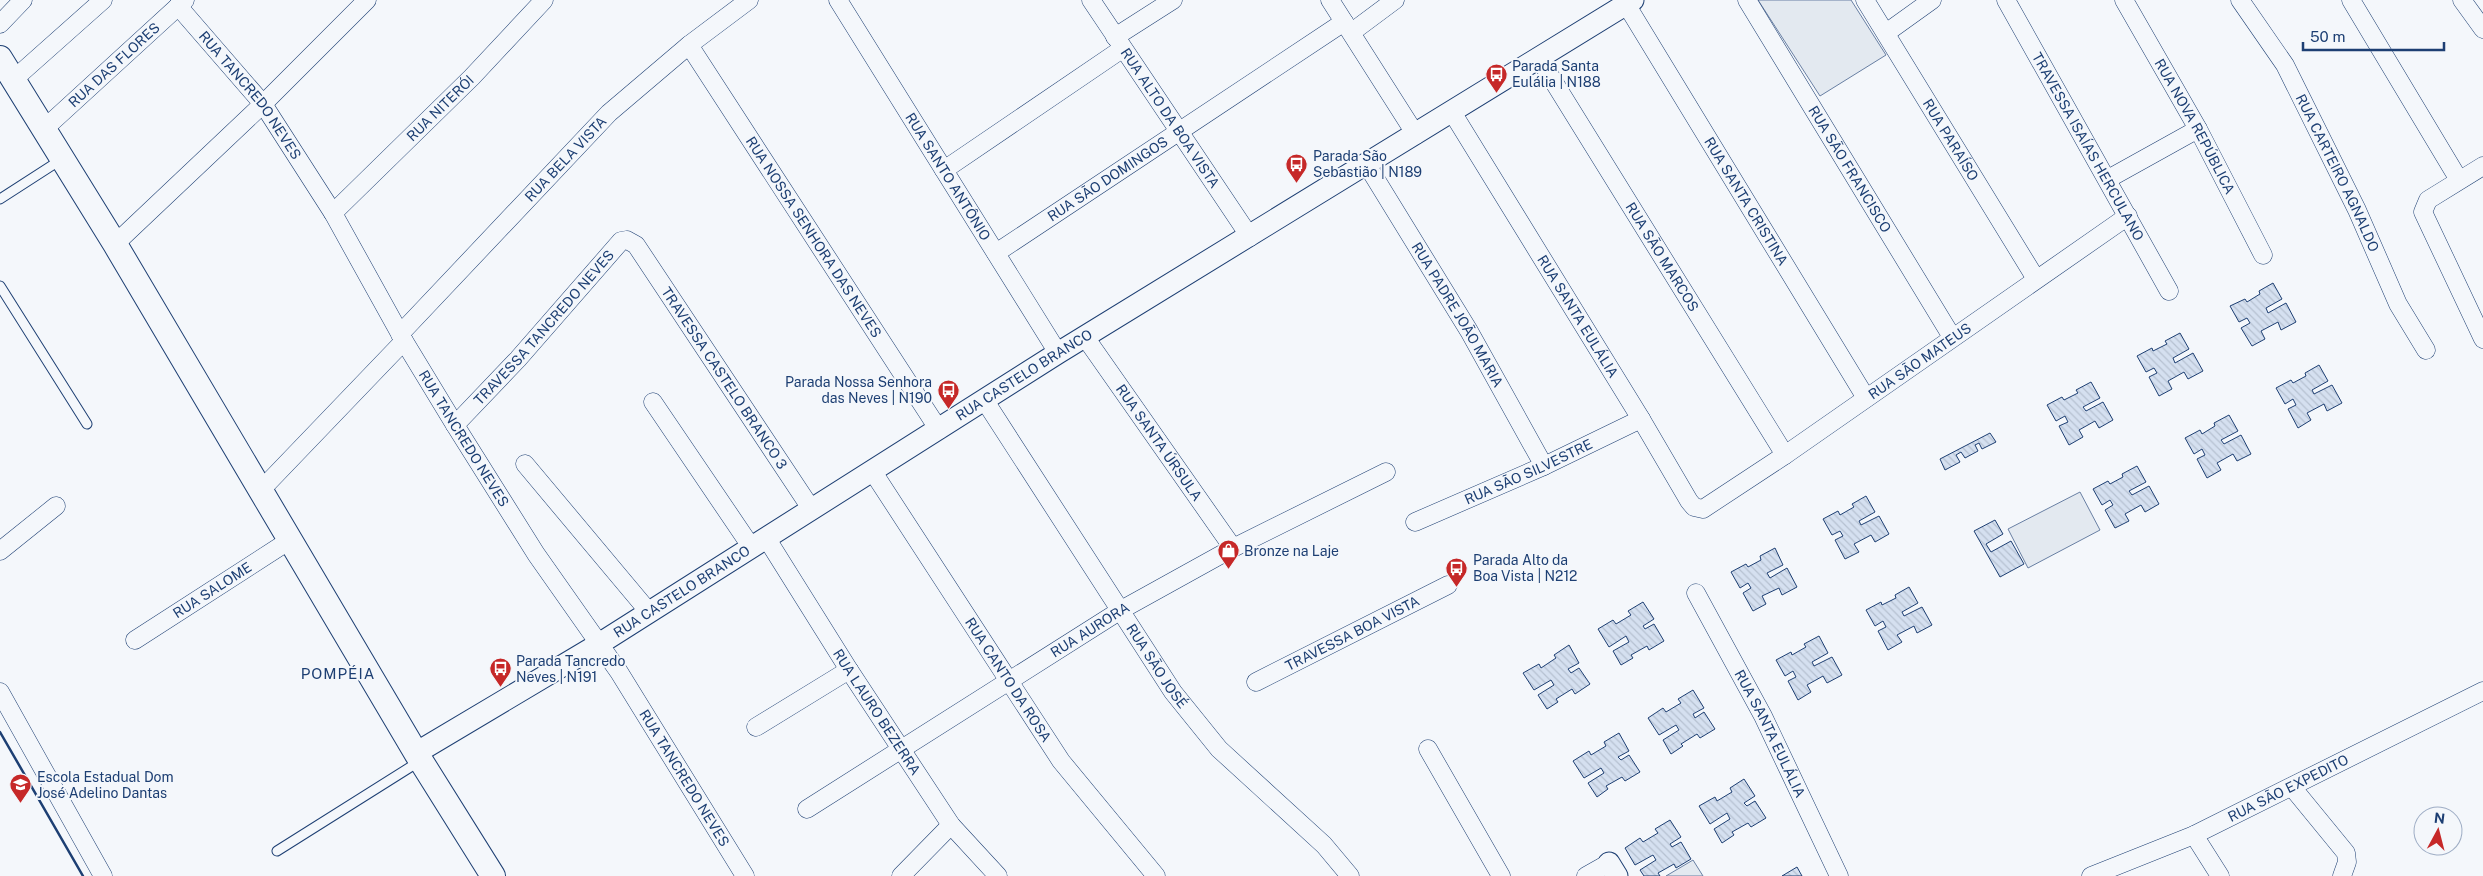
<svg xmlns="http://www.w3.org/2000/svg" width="2483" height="876" viewBox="0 0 2483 876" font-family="'Public Sans',sans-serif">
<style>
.grass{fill:#e3e9f0;stroke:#687fa3}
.building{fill:url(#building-back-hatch);stroke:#1d3f73}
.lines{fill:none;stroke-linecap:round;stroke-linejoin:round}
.service-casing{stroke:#1d3f73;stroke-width:11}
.minor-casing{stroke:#1d3f73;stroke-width:19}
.tertiary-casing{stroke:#1d3f73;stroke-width:23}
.secondary-casing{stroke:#1d3f73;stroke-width:26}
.service{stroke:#f4f7fb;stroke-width:9}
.minor{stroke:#f4f7fb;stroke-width:18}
.tertiary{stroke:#f4f7fb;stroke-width:21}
.secondary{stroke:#f4f7fb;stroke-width:24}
.wall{stroke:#1d3f73;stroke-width:2.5}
.labels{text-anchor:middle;stroke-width:4;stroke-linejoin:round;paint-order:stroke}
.street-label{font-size:14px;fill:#1d3f73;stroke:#f4f7fb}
.poi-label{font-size:14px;fill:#1d3f73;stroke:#f4f7fb;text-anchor:start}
.neighbourhood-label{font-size:15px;letter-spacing:1px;fill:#1d3f73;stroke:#f4f7fb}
</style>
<defs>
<pattern id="building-back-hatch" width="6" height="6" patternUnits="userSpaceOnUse" patternTransform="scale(1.25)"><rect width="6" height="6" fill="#d5e0f0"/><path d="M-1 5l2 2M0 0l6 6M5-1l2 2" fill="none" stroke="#b6c1d1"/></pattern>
</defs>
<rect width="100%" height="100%" fill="#f4f7fb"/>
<g class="grass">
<path d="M1758 0H1851L1886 55 1820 96Z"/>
<path d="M2080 492 2100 530 2028 568 2008 529Z"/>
<path d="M1693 860 1703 876H1666Z"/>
</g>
<g class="building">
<path d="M2273 283 2282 299 2266 308 2268 313 2286 303 2296 322 2281 330 2278 322 2261 331 2265 339 2252 346 2241 328 2250 323 2247 318 2239 322 2230 306 2245 299 2247 302 2260 294 2259 291Z"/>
<path d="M2180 333 2189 349 2173 358 2175 363 2193 353 2203 371 2188 379 2184 372 2168 381 2172 389 2159 396 2149 377 2157 373 2154 368 2146 372 2137 356 2152 348 2153 351 2167 344 2165 341Z"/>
<path d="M2319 365 2328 381 2312 390 2314 394 2332 385 2342 403 2327 411 2324 404 2307 413 2311 420 2298 428 2288 409 2296 405 2293 399 2285 404 2276 388 2291 380 2293 383 2306 376 2305 373Z"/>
<path d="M2091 382 2100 398 2083 407 2086 411 2103 402 2113 420 2099 428 2095 421 2079 430 2083 437 2069 445 2059 426 2068 422 2065 416 2056 421 2047 405 2062 397 2064 400 2078 393 2076 390Z"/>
<path d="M2229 415 2238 431 2221 440 2224 444 2241 435 2251 454 2237 461 2233 454 2217 463 2221 470 2207 478 2197 459 2205 455 2202 449 2194 454 2185 438 2200 430 2202 434 2215 426 2214 423Z"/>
<path d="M1990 433 1996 442 1982 449 1979 443 1975 445 1978 451 1965 458 1961 452 1956 455 1960 462 1945 470 1940 459Z"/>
<path d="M2137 466 2146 482 2129 491 2132 495 2149 486 2159 504 2145 512 2141 505 2125 514 2129 521 2115 528 2105 510 2113 505 2110 500 2102 505 2093 489 2108 481 2110 484 2123 477 2122 474Z"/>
<path d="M1866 496 1875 512 1859 521 1861 525 1879 516 1889 534 1875 542 1871 535 1854 544 1859 552 1845 559 1835 540 1843 536 1840 531 1832 535 1823 519 1838 511 1840 515 1854 507 1852 504Z"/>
<path d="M1995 520 2003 534 1986 544 1991 552 2011 541 2024 564 2000 577 1974 531Z"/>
<path d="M1775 548 1783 565 1767 573 1770 578 1787 568 1797 587 1782 595 1779 588 1762 596 1766 604 1753 611 1743 593 1751 588 1748 583 1740 588 1731 572 1746 564 1748 567 1761 560 1760 556Z"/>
<path d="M1909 587 1918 603 1902 612 1904 616 1922 607 1932 625 1917 633 1914 626 1897 635 1902 642 1888 650 1878 631 1886 627 1883 621 1875 626 1866 610 1881 602 1882 605 1896 598 1895 595Z"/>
<path d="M1643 602 1654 619 1643 626 1645 629 1654 624 1664 641 1649 650 1647 646 1631 655 1633 658 1621 665 1613 651 1629 642 1626 636 1609 647 1598 629 1613 620 1616 624 1631 615 1628 611Z"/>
<path d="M1819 636 1828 653 1812 662 1814 666 1832 657 1842 675 1827 683 1823 676 1807 685 1811 692 1798 700 1788 681 1796 677 1793 671 1785 676 1776 660 1791 652 1792 655 1806 647 1804 644Z"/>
<path d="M1569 645 1579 663 1568 669 1571 673 1579 668 1590 684 1575 694 1572 689 1556 699 1558 702 1547 709 1538 695 1554 685 1551 680 1534 690 1523 673 1539 664 1541 668 1556 658 1554 655Z"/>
<path d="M1693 690 1704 708 1693 714 1695 718 1704 712 1715 729 1700 738 1697 734 1681 744 1683 746 1671 754 1663 740 1679 730 1676 725 1659 735 1648 718 1663 708 1666 712 1681 703 1678 699Z"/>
<path d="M1619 733 1629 751 1618 757 1621 760 1629 755 1640 772 1625 781 1622 777 1606 786 1608 789 1597 797 1588 783 1604 773 1601 768 1584 778 1573 761 1589 751 1591 755 1606 746 1604 742Z"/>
<path d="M1744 779 1755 796 1744 803 1747 806 1755 801 1766 818 1751 827 1748 823 1732 832 1734 835 1722 843 1714 829 1730 819 1727 813 1710 824 1699 806 1715 797 1717 801 1732 792 1730 788Z"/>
<path d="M1670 820 1681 837 1670 844 1672 847 1681 842 1691 859 1676 868 1674 864 1658 873 1660 876H1644L1640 870 1656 860 1653 855 1635 865 1625 848 1640 838 1643 842 1658 833 1655 829Z"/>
<path d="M1797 867 1802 876H1782Z"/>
</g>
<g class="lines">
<defs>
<g id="service">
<path d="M0 199 62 159"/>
<path d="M0 286 87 424"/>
<path d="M277 851 420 761"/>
</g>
<g id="minor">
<path id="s1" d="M838 0 1058 353"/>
<path id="s2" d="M1091 0 1250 237"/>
<path d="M1330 0 1416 135"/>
<path id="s3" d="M1747 0 1952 337"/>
<path id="s4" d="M1865 0 2036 279"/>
<path id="s5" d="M2006 0 2169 291"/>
<path id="s6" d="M2124 0 2198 129 2263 255"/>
<path id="s7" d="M2240 0 2285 65 2357 210 2398 304 2426 350"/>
<path d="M2351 0 2459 180"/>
<path d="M2462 0 2483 29"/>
<path id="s8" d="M1626 4 1866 398"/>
<path id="s9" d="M178 6 263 104 333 213 404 341 455 425 536 554 619 672 745 876"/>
<path d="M0 24 23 0"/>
<path d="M1352 32 1395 0"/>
<path d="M1886 33 1932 0"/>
<path d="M1115 37 1173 0"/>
<path id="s10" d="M689 45 939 430"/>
<path id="s11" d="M1539 58 1785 455"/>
<path d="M13 80 103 0"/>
<path id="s12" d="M1452 112 1641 419 1689 501 1694 507 1703 509 1785 455 2128 216"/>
<path id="s13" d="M44 129 185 0"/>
<path id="s14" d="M1367 165 1469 331 1544 466"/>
<path d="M2483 166 2428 200 2423 212 2483 339"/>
<path d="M944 170 1122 49"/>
<path d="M2108 179 2198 129"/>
<path id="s15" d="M333 213 472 77 544 0"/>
<path d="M115 244 263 104 367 0"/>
<path id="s16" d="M996 253 1344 22"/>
<path id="s17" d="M400 334 609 113 689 45 749 0"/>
<path id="s18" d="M1085 337 1233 548"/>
<path id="s19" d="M985 401 1173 692 1219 749 1324 845 1350 876"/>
<path d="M653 402 752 548"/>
<path id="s20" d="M455 425 518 359 621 241 627 240 636 245 812 510"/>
<path d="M525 464 649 612"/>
<path id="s21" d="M873 472 1061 761 1156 876"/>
<path d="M261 490 404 341"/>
<path id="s22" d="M1415 522 1544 466 1641 419"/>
<path id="s23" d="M767 539 849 670 951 825 998 876"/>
<path d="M0 551 56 506"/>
<path id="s24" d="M1696 593 1763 716 1839 876"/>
<path id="s25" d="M135 640 290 540"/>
<path id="s26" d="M1256 682 1448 585"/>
<path d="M0 692 103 876"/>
<path d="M756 727 849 670"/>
<path d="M1428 749 1501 876"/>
<path d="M2292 787 2346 853 2347 862 2342 876"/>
<path id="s27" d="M807 809 1121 610 1233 548 1386 472"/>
<path d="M2194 835 2220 876"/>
<path d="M901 876 951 825"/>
<path d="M1586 876 1609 863"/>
<path id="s28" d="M2091 876 2194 835 2483 691"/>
</g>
<g id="tertiary">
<path id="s29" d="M416 753 599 644 1058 353 1633 0"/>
<path d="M1609 863 1617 876"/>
</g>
<path id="secondary" d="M0 58 115 244 416 753 493 876"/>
</defs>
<use href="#service" class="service-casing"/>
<use href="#minor" class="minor-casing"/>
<use href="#tertiary" class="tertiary-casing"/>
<use href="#secondary" class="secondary-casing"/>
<use href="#service" class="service"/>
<use href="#minor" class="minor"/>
<use href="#tertiary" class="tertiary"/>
<use href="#secondary" class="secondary"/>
<path class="wall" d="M0 732 83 876"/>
</g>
<defs>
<symbol id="bus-pin" viewBox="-11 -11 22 30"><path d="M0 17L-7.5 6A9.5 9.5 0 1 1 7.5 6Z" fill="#c62828" stroke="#f4f7fb"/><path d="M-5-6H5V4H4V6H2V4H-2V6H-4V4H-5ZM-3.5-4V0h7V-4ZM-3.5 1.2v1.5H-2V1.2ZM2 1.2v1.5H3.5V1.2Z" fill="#fff"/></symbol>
<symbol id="shop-pin" viewBox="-11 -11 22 30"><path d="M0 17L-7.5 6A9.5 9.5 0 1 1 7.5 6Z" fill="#c62828" stroke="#f4f7fb"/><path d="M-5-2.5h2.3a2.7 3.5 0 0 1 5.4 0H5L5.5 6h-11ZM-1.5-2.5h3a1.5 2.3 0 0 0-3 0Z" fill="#fff"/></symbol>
<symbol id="school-pin" viewBox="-11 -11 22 30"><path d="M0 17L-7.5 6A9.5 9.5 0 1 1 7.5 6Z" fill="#c62828" stroke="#f4f7fb"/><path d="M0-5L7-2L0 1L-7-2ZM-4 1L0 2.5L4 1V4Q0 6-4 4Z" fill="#fff"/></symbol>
</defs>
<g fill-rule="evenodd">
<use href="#bus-pin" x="1484" y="62" width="25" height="34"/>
<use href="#bus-pin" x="1284" y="152" width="25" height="34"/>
<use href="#bus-pin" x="936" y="378" width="25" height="34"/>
<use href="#shop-pin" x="1216" y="538" width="25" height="34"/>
<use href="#bus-pin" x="1444" y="556" width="25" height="34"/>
<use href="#bus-pin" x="488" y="656" width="25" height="34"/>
<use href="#school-pin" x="8" y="772" width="25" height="34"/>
</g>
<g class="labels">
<g class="street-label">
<text dy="5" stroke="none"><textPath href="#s13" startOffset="95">RUA DAS FLORES</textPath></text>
<text dy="5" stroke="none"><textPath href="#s9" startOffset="115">RUA TANCREDO NEVES</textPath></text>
<text dy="5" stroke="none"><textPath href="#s15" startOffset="150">RUA NITERÓI</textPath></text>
<text dy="5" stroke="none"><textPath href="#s2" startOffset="142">RUA ALTO DA BOA VISTA</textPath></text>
<text dy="5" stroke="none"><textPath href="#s6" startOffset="145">RUA NOVA REPÚBLICA</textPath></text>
<text dy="5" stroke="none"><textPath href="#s4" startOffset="164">RUA PARAÍSO</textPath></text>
<text dy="5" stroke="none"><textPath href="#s5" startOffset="168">TRAVESSA ISAÍAS HERCULANO</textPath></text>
<text dy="5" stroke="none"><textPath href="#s17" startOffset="241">RUA BELA VISTA</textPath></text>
<text dy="5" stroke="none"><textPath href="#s3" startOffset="198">RUA SÃO FRANCISCO</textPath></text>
<text dy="5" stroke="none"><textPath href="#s7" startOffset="199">RUA CARTEIRO AGNALDO</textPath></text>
<text dy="5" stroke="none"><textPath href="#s1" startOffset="208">RUA SANTO ANTÔNIO</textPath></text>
<text dy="5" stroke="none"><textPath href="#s16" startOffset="134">RUA SÃO DOMINGOS</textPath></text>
<text dy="5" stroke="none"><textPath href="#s8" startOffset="231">RUA SANTA CRISTINA</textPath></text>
<text dy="5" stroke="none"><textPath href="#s10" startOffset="229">RUA NOSSA SENHORA DAS NEVES</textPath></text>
<text dy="5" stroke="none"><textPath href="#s11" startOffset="234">RUA SÃO MARCOS</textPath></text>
<text dy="5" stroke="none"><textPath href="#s14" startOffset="175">RUA PADRE JOÃO MARIA</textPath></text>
<text dy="5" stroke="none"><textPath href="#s12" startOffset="240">RUA SANTA EULÁLIA</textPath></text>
<text dy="5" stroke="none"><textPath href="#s20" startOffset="132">TRAVESSA TANCREDO NEVES</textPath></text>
<text dy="5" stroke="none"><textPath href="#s12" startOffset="735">RUA SÃO MATEUS</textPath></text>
<text dy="5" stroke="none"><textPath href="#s29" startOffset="716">RUA CASTELO BRANCO</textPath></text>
<text dy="5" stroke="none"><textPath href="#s20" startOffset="424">TRAVESSA CASTELO BRANCO 3</textPath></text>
<text dy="5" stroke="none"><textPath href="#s9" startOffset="520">RUA TANCREDO NEVES</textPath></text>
<text dy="5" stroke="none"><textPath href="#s18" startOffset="129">RUA SANTA ÚRSULA</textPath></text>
<text dy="5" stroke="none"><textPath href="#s22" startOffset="124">RUA SÃO SILVESTRE</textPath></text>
<text dy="5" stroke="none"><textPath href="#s25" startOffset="92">RUA SALOME</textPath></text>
<text dy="5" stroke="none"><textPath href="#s29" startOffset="311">RUA CASTELO BRANCO</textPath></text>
<text dy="5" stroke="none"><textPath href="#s27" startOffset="335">RUA AURORA</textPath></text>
<text dy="5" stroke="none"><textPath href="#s26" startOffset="108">TRAVESSA BOA VISTA</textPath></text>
<text dy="5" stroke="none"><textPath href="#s19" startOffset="316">RUA SÃO JOSÉ</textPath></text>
<text dy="5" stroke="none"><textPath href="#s21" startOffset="248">RUA CANTO DA ROSA</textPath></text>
<text dy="5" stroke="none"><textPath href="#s23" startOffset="205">RUA LAURO BEZERRA</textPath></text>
<text dy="5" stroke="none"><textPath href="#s24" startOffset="159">RUA SANTA EULÁLIA</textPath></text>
<text dy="5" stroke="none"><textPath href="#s9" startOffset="925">RUA TANCREDO NEVES</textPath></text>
<text dy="5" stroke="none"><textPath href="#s28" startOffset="216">RUA SÃO EXPEDITO</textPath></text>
</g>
<g class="poi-label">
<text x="1512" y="71">Parada Santa<tspan x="1512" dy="16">Eulália | N188</tspan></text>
<text x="1313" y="161">Parada São<tspan x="1313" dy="16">Sebastião | N189</tspan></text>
<text x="932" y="387" text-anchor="end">Parada Nossa Senhora<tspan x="932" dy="16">das Neves | N190</tspan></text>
<text x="1244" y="556">Bronze na Laje</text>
<text x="1473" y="565">Parada Alto da<tspan x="1473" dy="16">Boa Vista | N212</tspan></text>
<text x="516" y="666">Parada Tancredo<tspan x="516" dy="16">Neves | N191</tspan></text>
<text x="37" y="782">Escola Estadual Dom<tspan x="37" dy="16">José Adelino Dantas</tspan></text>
</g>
<g class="neighbourhood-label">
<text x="338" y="679">POMPÉIA</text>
</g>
</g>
<g transform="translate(2438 831) rotate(7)"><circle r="24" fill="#f4f7fb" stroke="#9eadc5"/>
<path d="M0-4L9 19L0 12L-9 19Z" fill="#c62828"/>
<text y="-8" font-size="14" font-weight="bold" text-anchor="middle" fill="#1d3f73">N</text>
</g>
<path d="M2303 42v8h141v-8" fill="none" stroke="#1d3f73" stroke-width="2.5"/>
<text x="2310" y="42" font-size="15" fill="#1d3f73" stroke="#f4f7fb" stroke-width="4" paint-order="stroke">50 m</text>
</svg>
